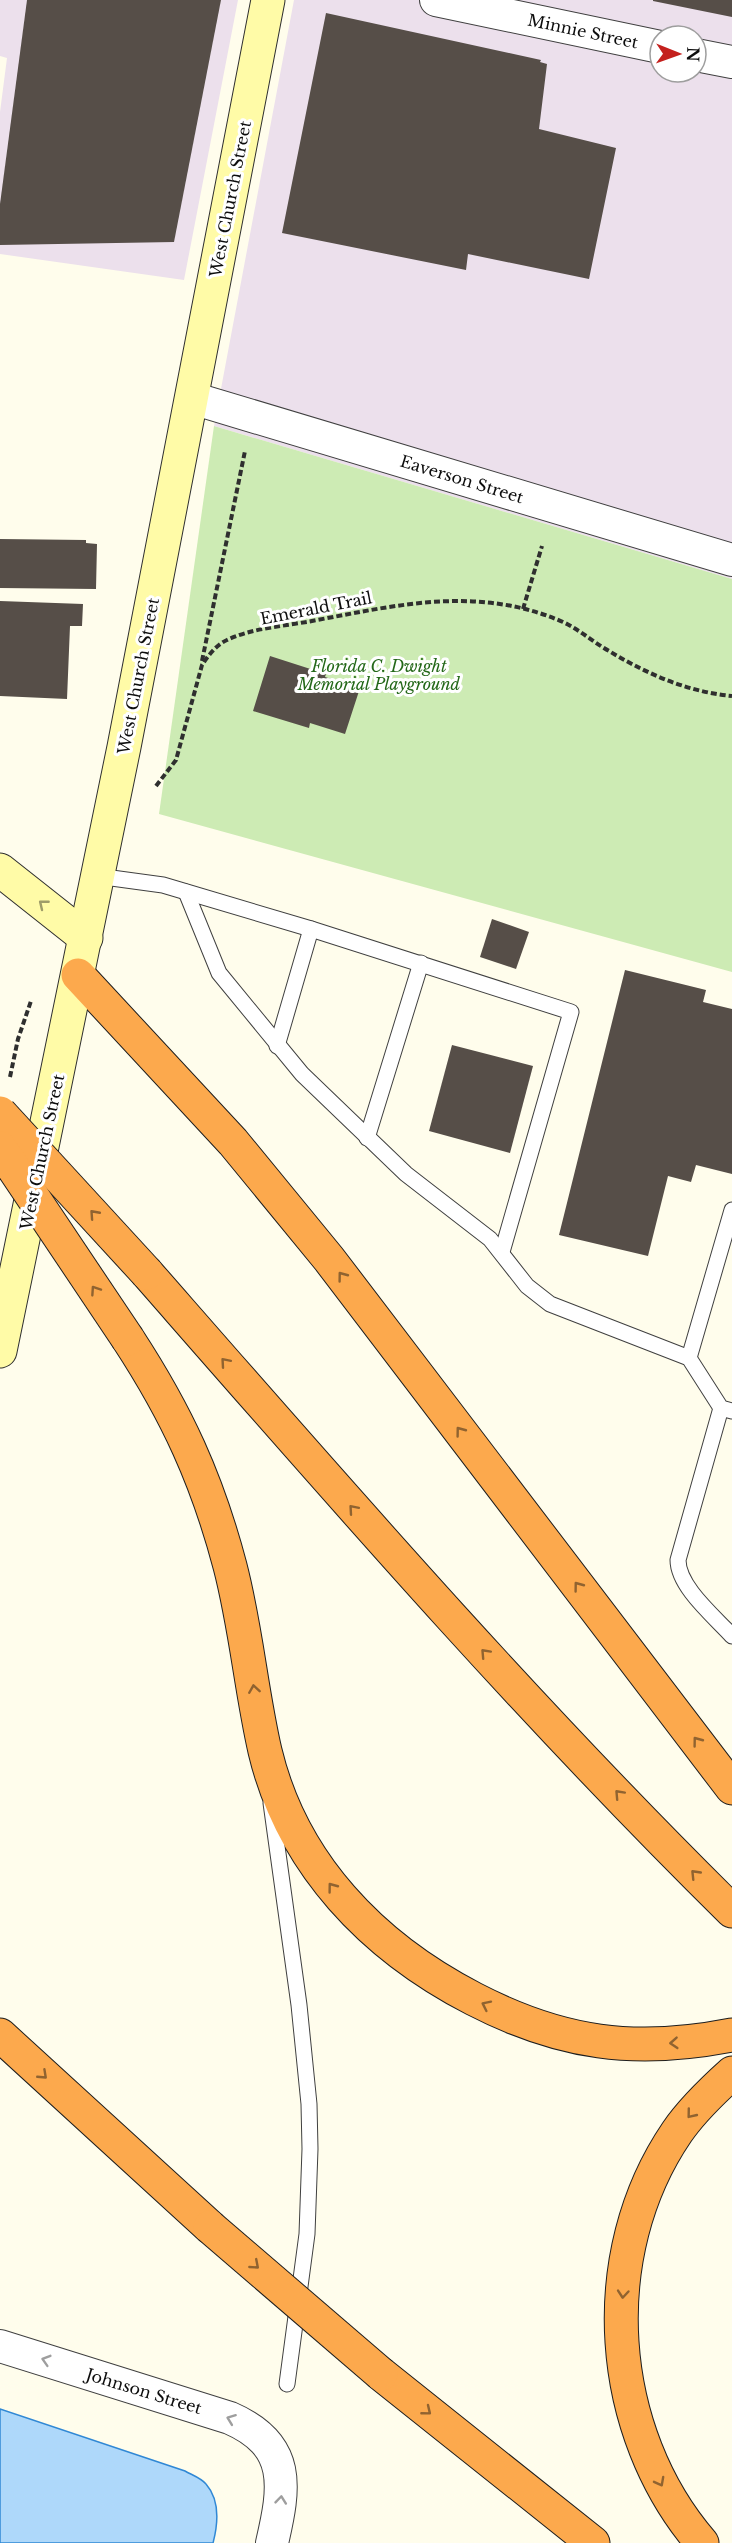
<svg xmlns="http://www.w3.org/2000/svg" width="732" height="2543" viewBox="0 0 732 2543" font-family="'Libre Baskerville',serif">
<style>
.industrial{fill:#ece0ec;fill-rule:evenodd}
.green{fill:#cdebb4}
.water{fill:#aed8fa;stroke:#3088d5;stroke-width:1.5}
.building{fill:#564e48}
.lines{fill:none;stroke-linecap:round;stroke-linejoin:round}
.lane-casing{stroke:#404040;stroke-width:17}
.street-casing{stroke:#404040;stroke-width:34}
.secondary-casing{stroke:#2f2f2f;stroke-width:35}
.highway-casing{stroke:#1e1e1e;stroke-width:35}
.path{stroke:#2f2f2f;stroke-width:4;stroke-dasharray:6 3;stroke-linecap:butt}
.lane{stroke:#fff;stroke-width:15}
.street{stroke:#fff;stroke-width:32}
.secondary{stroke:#fffba7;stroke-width:33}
.highway{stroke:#fca94d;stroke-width:33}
.highway-bridge-casing{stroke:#1e1e1e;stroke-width:35;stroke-linecap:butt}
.highway-bridge{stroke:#fca94d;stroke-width:33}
.oneway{stroke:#9e9c69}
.oneway2{stroke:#906330}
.oneway3{stroke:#9e9e9e}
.labels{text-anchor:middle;stroke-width:6;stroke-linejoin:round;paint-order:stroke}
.street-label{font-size:16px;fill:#0d0d0d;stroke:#fff}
.park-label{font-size:16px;font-style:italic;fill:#246819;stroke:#fff}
</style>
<rect width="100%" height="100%" fill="#fffdec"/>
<g class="industrial">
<path d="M0 0H238L184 280 0 254V112L7 58 0 56Z"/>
<path d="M294 0H732V579L214 426ZM660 36H696V72H660Z"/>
</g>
<path class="green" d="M214 426 732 579V972L159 814Z"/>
<path class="water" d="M0 2409 185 2471C192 2475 201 2478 206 2484 220 2500 218 2524 213 2543H0Z"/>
<g class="building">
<path d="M27 0H221L174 242 0 245V204Z"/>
<path d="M653 0H732V17L653 1Z"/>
<path d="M326 13 541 60 540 62 547 64 539 129 616 148 589 279 468 254 466 270 282 233Z"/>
<path d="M0 539 86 540V543L97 544 96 589 0 588Z"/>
<path d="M0 601 83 604 82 626H70L67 699 0 696Z"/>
<path d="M270 656 326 674 325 677 360 688 345 734 310 723 309 728 253 711Z"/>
<path d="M492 919 529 932 516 969 480 957Z"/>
<path d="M625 970 706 990 703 1002 732 1009V1174L696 1165 691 1182 668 1176 648 1256 559 1235Z"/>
<path d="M452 1045 533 1066 510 1153 429 1131Z"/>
</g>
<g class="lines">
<defs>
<g id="lane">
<path d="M97 876 163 885 311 929 571 1012 502 1252"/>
<path d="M186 892 219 973 302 1074 406 1174 490 1239 527 1286 550 1304 689 1358 721 1408 732 1411"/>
<path d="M277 1046 311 929"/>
<path d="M367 1138 421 963"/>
<path d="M689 1358 732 1210"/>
<path d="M721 1408 678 1560C678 1587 715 1617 732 1636"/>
<path d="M271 1803 299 2005 309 2104 310 2149 307 2234 287 2384"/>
</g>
<g id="street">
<path d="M436 0 660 47"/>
<path d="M696 55 732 62"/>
<path d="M192 398 732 560"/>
<path d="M0 2346 230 2418C292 2445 285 2487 272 2543"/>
</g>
<g id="secondary">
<path d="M0 870 86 938"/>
<path d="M0 1351 124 747 268 0"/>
</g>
<g id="highway">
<path d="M78 975 233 1142 329 1259 732 1788"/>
<path d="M147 1273C337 1490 526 1708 732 1911"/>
<path d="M128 1339C177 1414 207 1479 230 1566 246 1627 251 1690 265 1751 292 1864 373 1947 474 1999 561 2044 635 2054 732 2035"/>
<path d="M0 2035 210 2227"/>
<path d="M381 2374 593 2543"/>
<path d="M702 2543C606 2432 593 2255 677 2132 692 2110 712 2091 732 2073"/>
</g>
</defs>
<use href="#lane" class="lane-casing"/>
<use href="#street" class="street-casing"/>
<use href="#secondary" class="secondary-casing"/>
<use href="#highway" class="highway-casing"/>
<g class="path">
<path d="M523 609 542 546"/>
<path d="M202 661 245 451"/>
<path d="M156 786 176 760 202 665C208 656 216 645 227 640 252 628 285 626 312 621 398 605 478 585 563 622 580 630 593 642 609 651 647 674 688 692 732 696"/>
<path d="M10 1077 18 1039 31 1001"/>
</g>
<use href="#lane" class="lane"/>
<use href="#street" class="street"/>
<use href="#secondary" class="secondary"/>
<use href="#highway" class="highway"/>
<defs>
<g id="highway-bridge">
<path d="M0 1113 147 1273"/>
<path d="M0 1148 128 1339"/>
<path d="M210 2227 381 2374"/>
</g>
</defs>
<use href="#highway-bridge" class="highway-bridge-casing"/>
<use href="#highway-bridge" class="highway-bridge"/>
</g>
<defs><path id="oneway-chevron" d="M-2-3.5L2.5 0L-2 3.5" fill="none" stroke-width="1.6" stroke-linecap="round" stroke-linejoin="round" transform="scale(1.5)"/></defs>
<use class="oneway" href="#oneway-chevron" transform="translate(43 904) rotate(-141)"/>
<g class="oneway2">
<use href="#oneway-chevron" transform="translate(94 1214) rotate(-132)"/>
<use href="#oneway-chevron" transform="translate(342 1276) rotate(-127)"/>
<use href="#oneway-chevron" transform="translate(95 1290) rotate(-124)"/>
<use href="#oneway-chevron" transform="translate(225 1362) rotate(-131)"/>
<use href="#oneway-chevron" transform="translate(460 1431) rotate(-127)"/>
<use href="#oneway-chevron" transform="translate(353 1509) rotate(-131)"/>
<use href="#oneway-chevron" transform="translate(578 1586) rotate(-127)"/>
<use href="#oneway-chevron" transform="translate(485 1653) rotate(-133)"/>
<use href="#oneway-chevron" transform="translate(254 1689) rotate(-99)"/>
<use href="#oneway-chevron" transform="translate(697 1741) rotate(-127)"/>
<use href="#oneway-chevron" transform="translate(619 1794) rotate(-133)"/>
<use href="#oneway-chevron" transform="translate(695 1874) rotate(-134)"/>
<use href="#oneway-chevron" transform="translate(332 1887) rotate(-127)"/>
<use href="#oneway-chevron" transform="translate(486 2005) rotate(-154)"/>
<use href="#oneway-chevron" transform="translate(674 2043) rotate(176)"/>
<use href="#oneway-chevron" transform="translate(43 2075) rotate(43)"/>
<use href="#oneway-chevron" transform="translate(691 2114) rotate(129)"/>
<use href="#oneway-chevron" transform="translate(255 2265) rotate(41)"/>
<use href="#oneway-chevron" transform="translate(623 2294) rotate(95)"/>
<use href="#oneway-chevron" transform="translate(427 2411) rotate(39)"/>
<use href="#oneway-chevron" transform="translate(660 2482) rotate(62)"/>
</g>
<g class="oneway3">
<use href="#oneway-chevron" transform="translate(46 2360) rotate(-163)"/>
<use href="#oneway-chevron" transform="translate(231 2419) rotate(-159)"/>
<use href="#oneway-chevron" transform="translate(281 2500) rotate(-84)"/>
</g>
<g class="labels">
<g class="street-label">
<text transform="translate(583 31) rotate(12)" y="6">Minnie Street</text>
<text transform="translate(230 199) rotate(-79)" y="6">West Church Street</text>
<text transform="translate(462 479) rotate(17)" y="6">Eaverson Street</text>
<text transform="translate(316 608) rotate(-11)" y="6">Emerald Trail</text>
<text transform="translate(138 676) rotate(-79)" y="6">West Church Street</text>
<text transform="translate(42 1152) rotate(-78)" y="6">West Church Street</text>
<text transform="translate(144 2391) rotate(17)" y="6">Johnson Street</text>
</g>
<g class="park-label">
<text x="379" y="672">Florida C. Dwight<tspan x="379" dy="18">Memorial Playground</tspan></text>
</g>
</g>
<g transform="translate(678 54) rotate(91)"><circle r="28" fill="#ffffff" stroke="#9e9e9e" stroke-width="1.5"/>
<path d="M0-4.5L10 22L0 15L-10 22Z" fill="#c4201d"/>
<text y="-9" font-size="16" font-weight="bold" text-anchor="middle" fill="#0d0d0d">N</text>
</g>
</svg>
